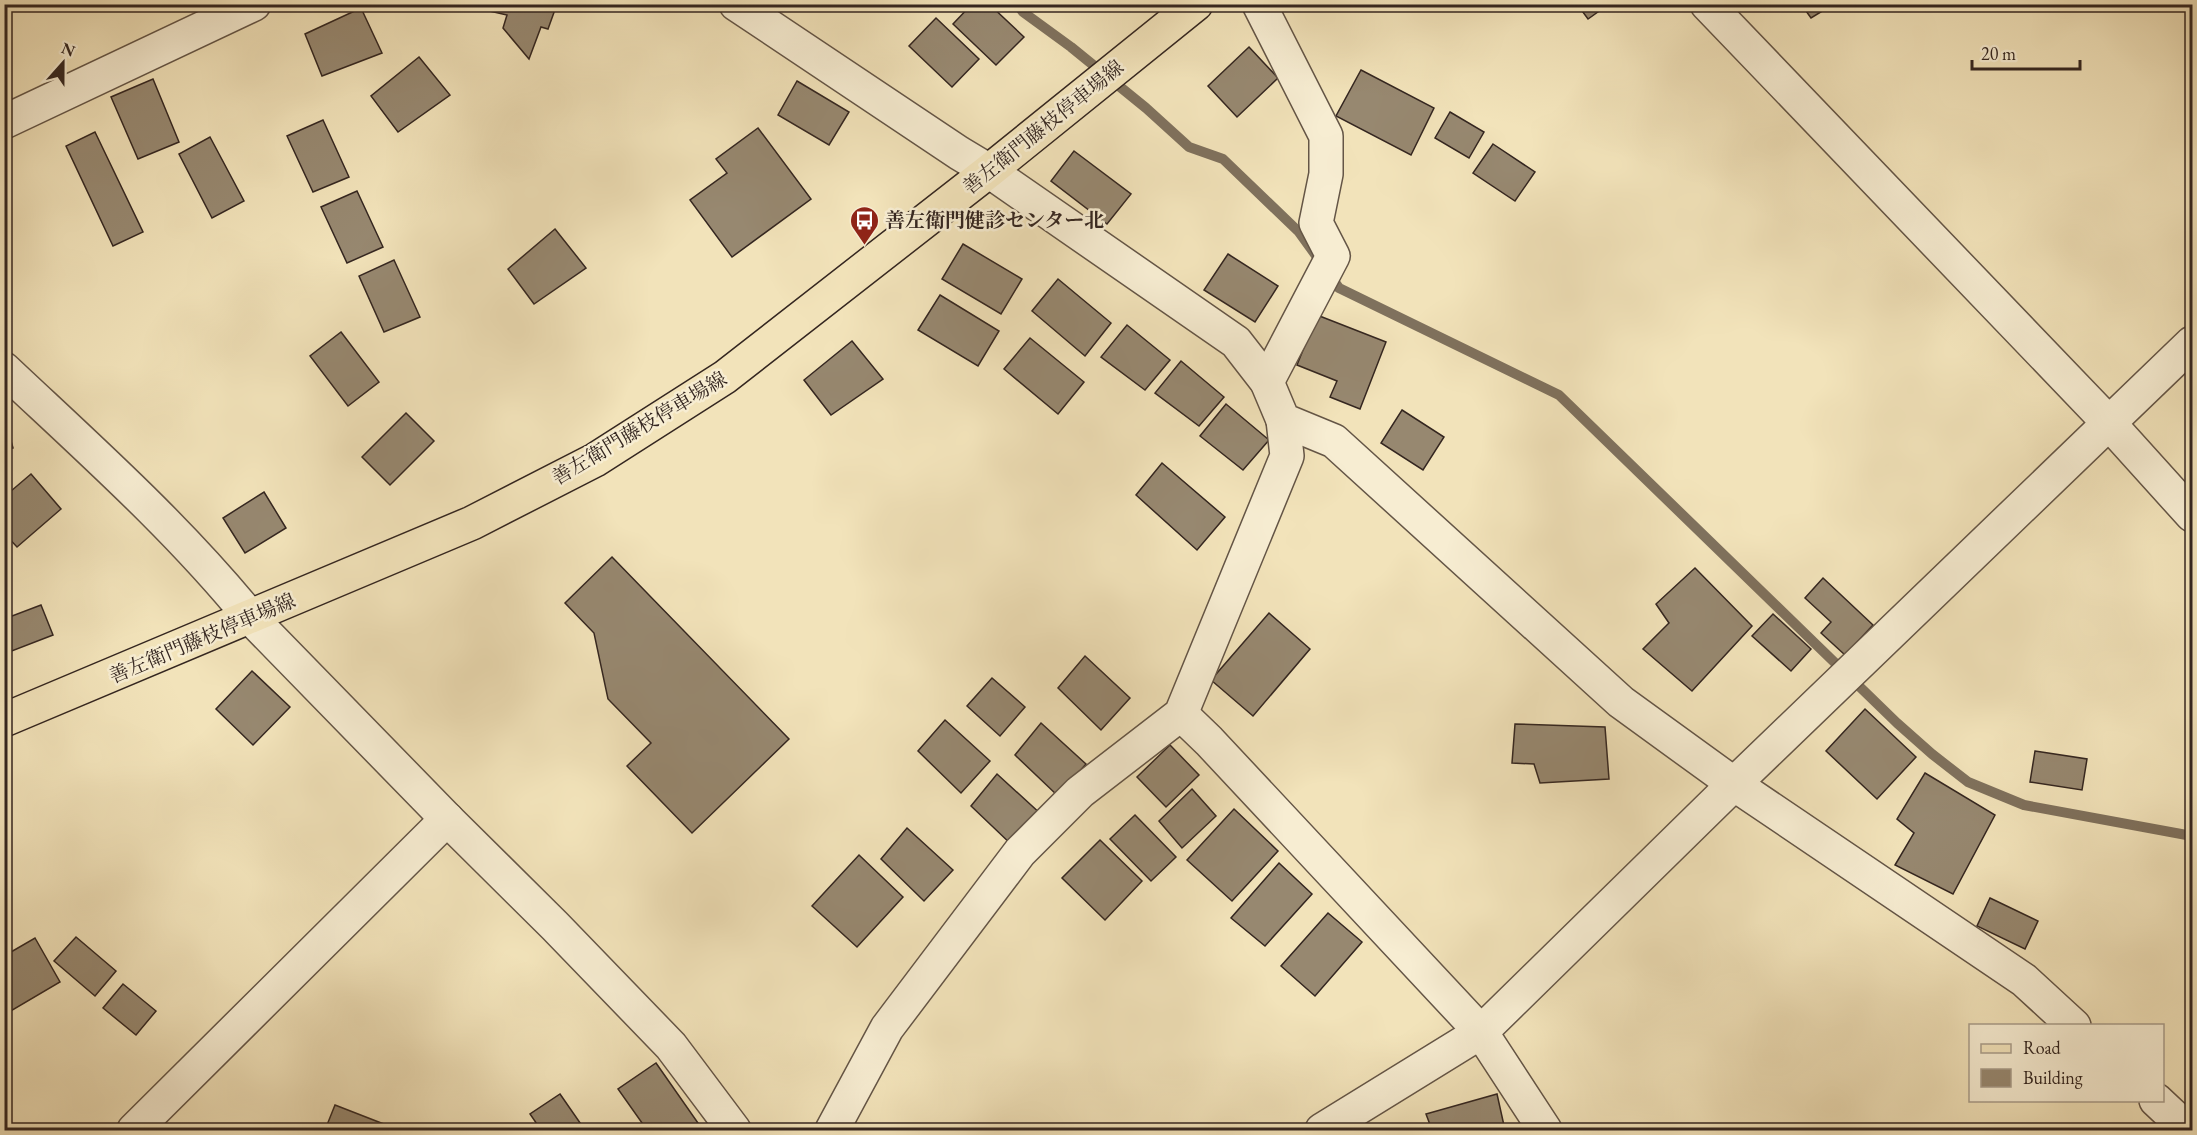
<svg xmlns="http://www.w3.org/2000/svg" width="2197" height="1135" viewBox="0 0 2197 1135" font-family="'EB Garamond','Noto Serif JP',serif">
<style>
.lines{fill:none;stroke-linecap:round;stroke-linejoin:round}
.stream{stroke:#7f715d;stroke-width:10}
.building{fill:#978870;stroke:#342620;stroke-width:1.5}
.minor-casing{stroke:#645546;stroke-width:36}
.major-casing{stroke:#342620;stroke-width:36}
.minor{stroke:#f7edd2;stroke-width:33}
.major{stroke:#f2e3ba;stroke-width:33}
.labels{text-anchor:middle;stroke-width:5;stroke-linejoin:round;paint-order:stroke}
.street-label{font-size:20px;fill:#342620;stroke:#f7edd2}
.poi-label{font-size:20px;font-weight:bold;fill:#342620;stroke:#f7edd2;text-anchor:start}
</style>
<rect width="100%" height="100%" fill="#f2e3ba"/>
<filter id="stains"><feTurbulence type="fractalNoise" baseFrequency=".00333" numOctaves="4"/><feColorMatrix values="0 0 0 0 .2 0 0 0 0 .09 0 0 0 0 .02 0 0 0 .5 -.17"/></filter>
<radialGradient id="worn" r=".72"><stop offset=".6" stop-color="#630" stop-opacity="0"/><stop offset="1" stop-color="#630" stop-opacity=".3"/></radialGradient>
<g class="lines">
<g class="stream">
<path d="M1017 4 1023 12 1071 47 1146 108 1189 147 1223 159 1299 232 1317 257"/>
<path d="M1329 274 1339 288 1559 395 1897 723 1932 754 1968 782 2024 805 2192 836"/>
</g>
</g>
<g class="building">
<path d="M459 4H557L548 29 541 27 529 59 503 28 507 15Z"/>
<path d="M972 4H989L1024 37 996 65 953 24Z"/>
<path d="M1577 4H1609L1588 19Z"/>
<path d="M1801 4H1834L1811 18Z"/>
<path d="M361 8 382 53 322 76 305 34Z"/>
<path d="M936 18 979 59 952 87 909 46Z"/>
<path d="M1249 47 1278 78 1237 117 1208 86Z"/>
<path d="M419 57 450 95 398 132 371 96Z"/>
<path d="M1361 70 1434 108 1411 155 1336 116Z"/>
<path d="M153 79 179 142 138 159 111 97Z"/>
<path d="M797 81 849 112 829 145 778 115Z"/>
<path d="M1450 112 1484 132 1469 158 1435 138Z"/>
<path d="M323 120 349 177 313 192 287 136Z"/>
<path d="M758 128 811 199 732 257 690 200 727 173 716 159Z"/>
<path d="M95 132 143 232 113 246 66 146Z"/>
<path d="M210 137 244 201 212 218 179 154Z"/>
<path d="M1493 144 1535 172 1515 201 1473 173Z"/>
<path d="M1074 151 1131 194 1107 224 1051 181Z"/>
<path d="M357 191 383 247 347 263 321 207Z"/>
<path d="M555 229 586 268 534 304 508 269Z"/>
<path d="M963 244 1022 279 1001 314 942 279Z"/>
<path d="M1228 254 1278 286 1255 322 1204 290Z"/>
<path d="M394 260 420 317 384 332 359 276Z"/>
<path d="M1058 279 1111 323 1085 356 1032 311Z"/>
<path d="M940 295 999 331 978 366 918 330Z"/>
<path d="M1317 315 1386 342 1360 409 1330 397 1337 381 1297 365Z"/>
<path d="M1127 325 1170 360 1145 390 1101 357Z"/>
<path d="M341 332 379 382 348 406 310 356Z"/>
<path d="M1030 338 1084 382 1058 414 1004 369Z"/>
<path d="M852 341 883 379 831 415 804 380Z"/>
<path d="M1181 361 1224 397 1199 426 1155 393Z"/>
<path d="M1226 404 1269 440 1243 470 1200 436Z"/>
<path d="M1402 410 1444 437 1423 470 1381 443Z"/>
<path d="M406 413 434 441 390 485 362 457Z"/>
<path d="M4 416 13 448 4 450Z"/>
<path d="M1162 463 1225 517 1197 550 1136 495Z"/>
<path d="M31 474 61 509 17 547 4 533V497Z"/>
<path d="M264 492 286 528 245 553 223 518Z"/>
<path d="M612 557 789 739 692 833 627 766 651 743 608 699 594 633 565 603Z"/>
<path d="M1695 568 1752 626 1692 691 1643 649 1669 623 1656 604Z"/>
<path d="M1823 578 1873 625 1845 655 1821 633 1831 622 1805 598Z"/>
<path d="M41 605 53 635 4 654V619Z"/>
<path d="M1269 613 1310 649 1253 716 1211 680Z"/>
<path d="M1773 614 1811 649 1791 671 1752 636Z"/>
<path d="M1085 656 1130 698 1101 730 1058 688Z"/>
<path d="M252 671 290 707 253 745 216 709Z"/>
<path d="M992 678 1025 707 1000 736 967 706Z"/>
<path d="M1865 709 1916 757 1877 799 1826 751Z"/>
<path d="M945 720 990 761 961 793 918 751Z"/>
<path d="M1041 723 1086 764 1058 796 1015 755Z"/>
<path d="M1515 724 1605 727 1609 779 1540 783 1534 764 1512 763Z"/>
<path d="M1170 745 1199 775 1166 807 1137 777Z"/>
<path d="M2035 751 2087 759 2082 790 2030 782Z"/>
<path d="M1925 773 1995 815 1953 894 1895 865 1914 833 1897 819Z"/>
<path d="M997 774 1043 816 1014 847 971 806Z"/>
<path d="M1192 789 1216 816 1182 848 1159 821Z"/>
<path d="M1234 809 1278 851 1232 901 1187 860Z"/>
<path d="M1135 815 1176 857 1151 881 1110 839Z"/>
<path d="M907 828 953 870 924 901 881 859Z"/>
<path d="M1100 840 1142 881 1105 920 1062 878Z"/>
<path d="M859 855 903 897 857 947 812 906Z"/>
<path d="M1279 863 1312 894 1265 946 1231 918Z"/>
<path d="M1990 898 2038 921 2025 949 1977 926Z"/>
<path d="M1328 913 1362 942 1315 996 1281 966Z"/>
<path d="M76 937 116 971 95 996 54 961Z"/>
<path d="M35 938 60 982 4 1015V956Z"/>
<path d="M123 984 156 1011 136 1035 103 1008Z"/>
<path d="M656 1063 698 1123 686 1130H647L618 1089Z"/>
<path d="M560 1094 585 1130H541L530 1114Z"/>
<path d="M1497 1094 1505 1130H1432L1426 1114Z"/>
<path d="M335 1105 394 1128 393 1130H325Z"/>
</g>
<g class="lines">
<defs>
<g id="minor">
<path d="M736 4 959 153 989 171 1236 342 1267 382 1283 420 1334 441 1621 702 1734 784 2024 980 2074 1026"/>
<path d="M1259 4 1326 136V174L1316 223 1333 256 1267 382"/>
<path d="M1707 4 2108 422 2192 515"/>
<path d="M4 122 254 4"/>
<path d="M4 369C89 449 177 527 251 618L447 819 555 926 671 1046 734 1130"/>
<path d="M1181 714 1209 741 1481 1032 1545 1130"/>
<path d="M2156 1100 2188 1130"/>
<path d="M134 1130 447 819"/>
<path d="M832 1130 887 1028 1020 852 1080 792 1181 714 1287 456 1283 420"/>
<path d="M1322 1130 1481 1032 1734 784 2192 343"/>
</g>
<path id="major" d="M4 720 472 523 595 460 725 377 989 171 1196 4"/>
</defs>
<use href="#minor" class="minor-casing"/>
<use href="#major" class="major-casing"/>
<use href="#minor" class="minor"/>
<use href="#major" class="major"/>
</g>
<defs>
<symbol id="bus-pin" viewBox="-11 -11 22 30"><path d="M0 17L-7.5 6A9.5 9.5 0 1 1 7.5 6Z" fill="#8f2418" stroke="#f7edd2"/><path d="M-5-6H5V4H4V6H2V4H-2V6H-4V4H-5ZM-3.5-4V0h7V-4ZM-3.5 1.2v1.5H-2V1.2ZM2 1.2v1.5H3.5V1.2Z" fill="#fff"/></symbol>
</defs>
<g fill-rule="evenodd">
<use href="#bus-pin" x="848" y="204" width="33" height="45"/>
</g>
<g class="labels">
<g class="street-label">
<text transform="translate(1043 127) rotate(-39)" y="7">善左衛門藤枝停車場線</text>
<text transform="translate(639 428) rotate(-31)" y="7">善左衛門藤枝停車場線</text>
<text transform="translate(202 638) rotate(-23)" y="7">善左衛門藤枝停車場線</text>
</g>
<g class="poi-label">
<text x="885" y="227">善左衛門健診センター北</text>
</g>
</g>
<rect width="2197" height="1135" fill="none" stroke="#f2e3ba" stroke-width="24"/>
<rect x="6" y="6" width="2185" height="1123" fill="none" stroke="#342620" stroke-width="3"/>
<rect x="12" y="12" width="2173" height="1111" fill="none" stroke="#342620" stroke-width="1.5"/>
<rect x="1969" y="1024" width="195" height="78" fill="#f7edd2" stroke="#a99d8b" stroke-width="1.5"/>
<rect x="1981" y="1044" width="30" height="9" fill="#f2e3ba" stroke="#a99d8b" stroke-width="1.5"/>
<text x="2023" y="1054" font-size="18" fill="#342620">Road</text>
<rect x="1981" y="1069" width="30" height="18" fill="#978870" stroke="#a99d8b" stroke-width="1.5"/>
<text x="2023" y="1084" font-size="18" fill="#342620">Building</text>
<g transform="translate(63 63) rotate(21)" stroke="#f7edd2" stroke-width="4.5" paint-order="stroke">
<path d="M0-4.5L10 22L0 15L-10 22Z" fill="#342620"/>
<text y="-9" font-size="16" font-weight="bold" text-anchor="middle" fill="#342620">N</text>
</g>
<path d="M1972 60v9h108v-9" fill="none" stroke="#342620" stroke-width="3"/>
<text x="1981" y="60" font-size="18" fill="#342620" stroke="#f7edd2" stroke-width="4.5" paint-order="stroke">20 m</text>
<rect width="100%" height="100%" filter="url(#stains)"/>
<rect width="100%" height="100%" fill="url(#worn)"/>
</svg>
